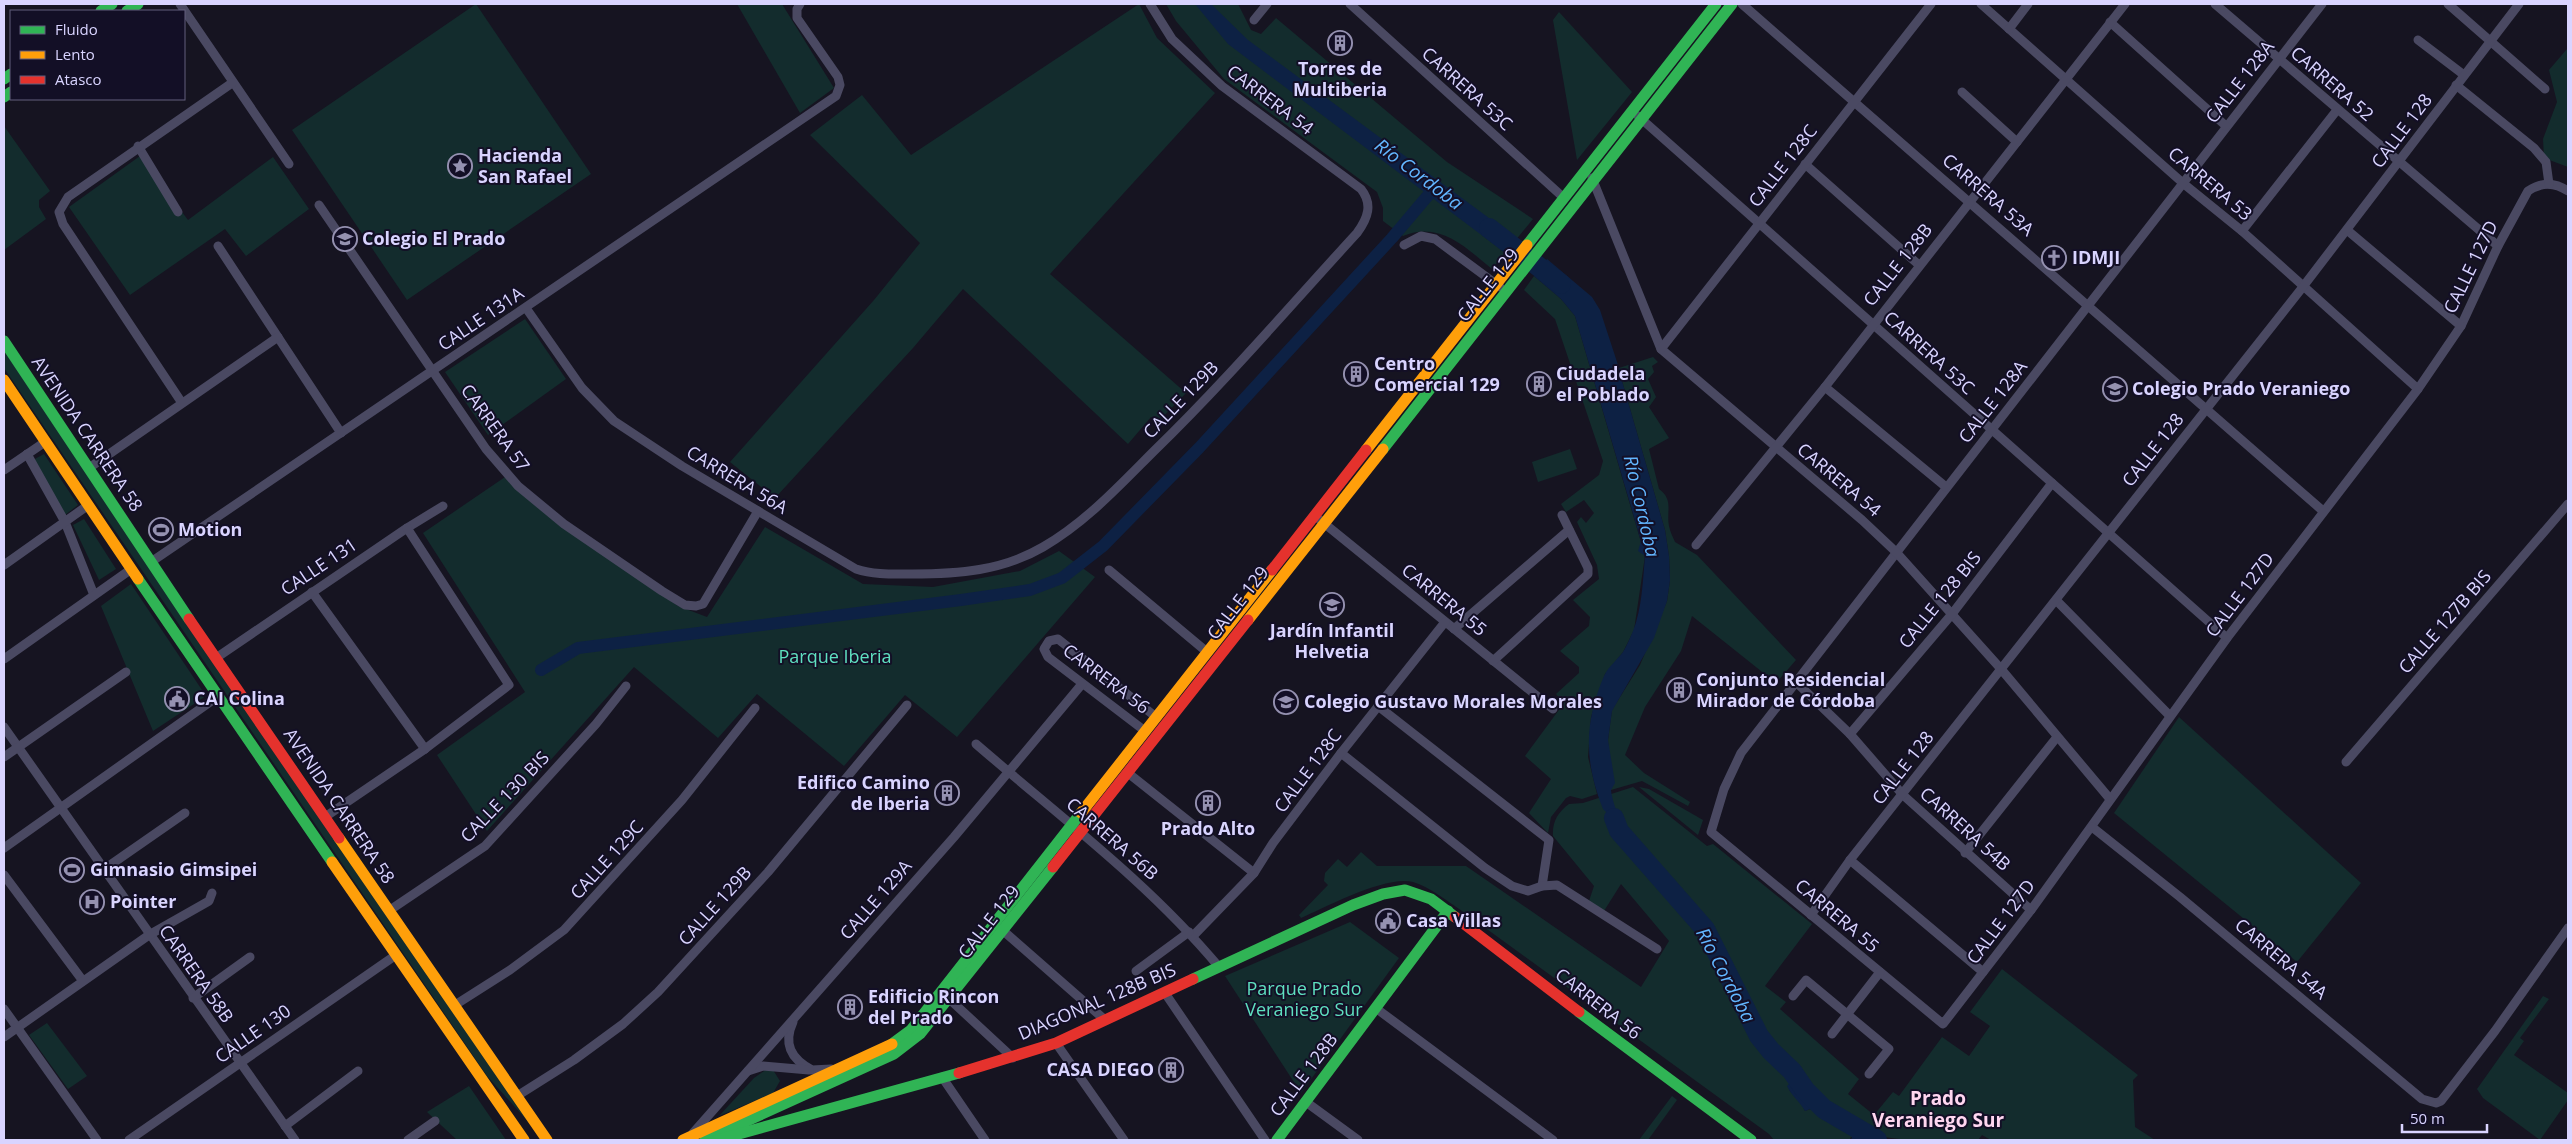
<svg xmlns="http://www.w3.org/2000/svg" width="2572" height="1144" viewBox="0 0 2572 1144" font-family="'Open Sans',sans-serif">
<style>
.green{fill:#132c2d;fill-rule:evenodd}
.water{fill:#0d2144}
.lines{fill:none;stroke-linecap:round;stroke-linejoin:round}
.canal{stroke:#0d2144;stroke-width:12}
.river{stroke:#0d2144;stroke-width:20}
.street{stroke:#4a4962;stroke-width:9}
.fast{stroke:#30b455;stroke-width:11}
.slow{stroke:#ff9f0a;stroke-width:11}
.jam{stroke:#e5322d;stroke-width:11}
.labels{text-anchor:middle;stroke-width:4;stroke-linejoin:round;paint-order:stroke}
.poi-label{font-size:18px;font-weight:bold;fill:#d9d4ff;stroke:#130f26;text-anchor:start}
.street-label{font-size:18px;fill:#d9d4ff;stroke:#130f26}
.park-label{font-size:18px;fill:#5fe0c0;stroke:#130f26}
.water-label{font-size:19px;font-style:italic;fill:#62b6ff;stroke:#130f26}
.neighbourhood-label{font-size:19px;font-weight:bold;fill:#ffd6f0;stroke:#130f26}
</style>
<rect width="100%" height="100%" fill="#161421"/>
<g class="green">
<path d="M476 4 591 174 407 300 292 130Z"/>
<path d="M737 4H782L834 88 800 113Z"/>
<path d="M1139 4 1157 38 1215 93 1050 274 1186 393 1158 422 1151 417 1128 444 963 289 913 348 775 498 730 462 874 300 920 243 810 135 862 95 911 155Z"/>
<path d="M1166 4H1238L1251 30 1261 34 1276 18 1447 162 1533 219 1492 269C1465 247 1440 221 1403 236L1383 221V208L1377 192 1224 79 1176 21Z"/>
<path d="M1559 12 1632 92 1577 160 1553 20Z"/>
<path d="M2567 49 2568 50V167L2544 158 2543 139 2557 102 2549 70Z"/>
<path d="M4 126 50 191 39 200V207L46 219 4 250Z"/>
<path d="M140 156 188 220 273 157 309 209 246 256 225 229 130 295 69 207Z"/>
<path d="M1534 276 1561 299 1575 316 1645 556 1634 630 1623 652 1605 674 1591 717 1588 757 1597 794 1582 799 1570 796 1566 798 1551 817 1548 833 1529 813 1551 779 1525 756 1564 703 1556 694 1579 673V667L1560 651 1589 626 1590 617 1573 600 1599 579 1597 565 1577 522 1581 517 1586 523 1594 513 1584 500 1566 512 1561 504 1599 475 1603 461 1555 319 1524 290Z"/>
<path d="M525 319 566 379 488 435 445 372Z"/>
<path d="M4 350 532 1126 487 1076 4 368Z"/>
<path d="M1653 357 1658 362 1652 366 1654 372 1648 379 1656 397 1649 407 1669 438 1649 449 1659 489C1674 500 1666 511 1669 526 1670 532 1673 537 1675 542L1697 555 1796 660 1776 683 1692 616 1681 651 1645 707 1625 755 1644 773 1690 802 1688 806 1642 781 1611 790 1608 740 1612 710 1640 665 1667 601 1670 580 1669 556 1665 530 1622 381 1627 372 1619 368Z"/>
<path d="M1570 449 1577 469 1538 482 1532 462Z"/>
<path d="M44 454 78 505 65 515 33 460Z"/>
<path d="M505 477 678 606 707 617 765 527 863 584 933 587 1020 571 1059 551 1095 577 957 737 905 695 844 766 757 694 718 738 634 667 487 831 437 755 525 692 423 533Z"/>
<path d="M84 519 116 569 99 580 73 525Z"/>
<path d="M131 584 206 696 153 731 101 606Z"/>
<path d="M2179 717 2361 883 2297 962 2114 813Z"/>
<path d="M1633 787 1707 846 1713 844 1812 924 1765 986 1786 1002 1780 1009 1859 1079 1848 1094 1874 1115 1893 1092 1899 1096 1942 1037 1969 1056 1990 1026 1970 1012 2002 969 2138 1075 2133 1080 2135 1127 2155 1140H1991L1982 1135 1978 1140C1948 1140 1888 1144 1864 1130L1850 1138 1851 1140H1774L1769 1134 1462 911C1447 901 1430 887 1413 882 1386 875 1326 907 1301 918L1299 915 1328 885 1324 881 1325 873 1338 859 1347 867 1361 852 1377 866H1466L1641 987 1669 941 1621 884 1604 911 1589 901 1594 886 1553 836C1552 822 1558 812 1569 804L1583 803ZM1792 1081 1800 1086 1816 1107 1805 1111 1800 1101 1789 1090Z"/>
<path d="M1639 787 1649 789 1703 820 1698 835Z"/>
<path d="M1350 922 1399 958 1301 1093 1225 976Z"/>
<path d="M2543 996 2549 999 2520 1038 2524 1041 2514 1055 2568 1093V1100L2540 1140 2483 1098 2477 1089Z"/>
<path d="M47 1023 87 1076 68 1089 29 1035Z"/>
<path d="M767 1069 773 1070 780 1081 773 1093 719 1116 754 1078Z"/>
<path d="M469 1086 506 1140H457L427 1112Z"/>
<path d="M1672 1096 1677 1100 1648 1140H1639Z"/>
</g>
<g class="water">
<path d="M1195 4H1211L1248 40 1516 238 1504 252 1228 44Z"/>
<path d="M1547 259 1592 297 1600 310 1619 368 1627 372 1622 381 1665 530 1669 556 1670 580 1667 601 1654 638 1612 711 1608 740 1615 783 1611 790C1612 803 1620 815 1619 828L1628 831V844L1631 848 1627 849 1621 834 1615 832 1604 818 1607 813 1603 809C1584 761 1584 723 1604 676 1608 667 1617 660 1623 652 1627 645 1630 638 1633 631 1642 609 1643 579 1645 556L1638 551 1641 541 1575 316 1561 299 1534 276Z"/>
<path d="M1792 1081C1802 1088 1810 1097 1816 1107L1805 1111C1800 1102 1791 1095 1787 1086Z"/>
<path d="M1864 1130 1872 1136 1888 1140H1851L1853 1134Z"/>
</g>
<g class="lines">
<path class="canal" d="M541 670 578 648 961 600 1030 590 1062 578 1103 546 1199 448 1392 238 1436 186"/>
<g class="river">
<path d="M1489 228 1561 284"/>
<path d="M1614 818 1619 831 1705 929 1759 1036 1771 1051 1792 1071 1805 1090 1824 1109 1877 1140"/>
</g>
<g class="street">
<path d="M180 4 289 164"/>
<path d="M1350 4 1564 198"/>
<path d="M1742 4 2323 511"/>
<path d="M1981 4 2184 184 2242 231 2418 389"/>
<path d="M2215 4 2498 246"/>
<path d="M2322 4 1741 753 1724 789 1711 832 1943 1024 2031 910 2227 638 2418 389 2461 326 2498 246 2528 191C2542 182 2554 182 2568 191"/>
<path d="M2448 4 2545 89"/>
<path d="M1254 20 1267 4"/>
<path d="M2110 22 2226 126"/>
<path d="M2009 29 2028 4"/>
<path d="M2418 40 2464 75"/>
<path d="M2456 85 2534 148 2546 162 2549 184"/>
<path d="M1962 92 2017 142"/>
<path d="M1638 116 2227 638"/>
<path d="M138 146 178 212"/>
<path d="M1805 164 1919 265"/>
<path d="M1592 178 1661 349 1862 520 1896 552 2001 669 2110 799"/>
<path d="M319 205 486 449 518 486 564 524 662 591 685 605 696 606 703 604 758 511"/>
<path d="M2347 230 2461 326"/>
<path d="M2242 231 2337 110"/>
<path d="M1404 245 1421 236 1435 239 1500 287"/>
<path d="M218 246 341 433"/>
<path d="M526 308 582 388 614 421 682 466 856 569C874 575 893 574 912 574 958 574 1002 571 1043 547 1086 522 1119 486 1154 451 1225 382 1290 306 1357 233 1368 218 1373 204 1361 189L1222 86 1172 39 1150 4"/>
<path d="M1661 349 1931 4"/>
<path d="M1825 387 1946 487"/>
<path d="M182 403 63 224 59 212 68 197 232 83"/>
<path d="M27 454 65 522 94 595"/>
<path d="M89 468 278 337"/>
<path d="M4 470 45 442"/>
<path d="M1320 520 1553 709"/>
<path d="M1696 545 1825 387 2125 4"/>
<path d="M151 562 836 96 840 85 838 77 797 18V9L800 4"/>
<path d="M4 565 87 506"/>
<path d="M1109 570 1207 652"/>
<path d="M312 592 425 749"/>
<path d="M2056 600 2170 716"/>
<path d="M1454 629 1569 530"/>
<path d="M216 658 407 528 443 506"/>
<path d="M4 659 130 570"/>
<path d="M1493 661 1588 574V568L1562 515"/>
<path d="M1797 683 1850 734 1903 795 2031 910"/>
<path d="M1378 706 1549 840 1542 886"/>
<path d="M4 727 295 1140"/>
<path d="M1145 731 1048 657 1044 649 1049 641 1058 639 1156 717"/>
<path d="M1850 734 1952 614 2052 483"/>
<path d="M976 744C1059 816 1148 882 1219 967"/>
<path d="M1341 753 1485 868 1512 886 1528 891 1542 886 1557 885 1657 949"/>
<path d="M4 757 126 672"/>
<path d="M2346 762 2568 504"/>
<path d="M1128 773 1254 873"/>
<path d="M325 817 425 749 509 685 407 528"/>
<path d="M2092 827 2180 897 2422 1099 2436 1103 2441 1101 2495 1031 2568 928"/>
<path d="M4 848 217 697"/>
<path d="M1965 853 2057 737"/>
<path d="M1850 860 1983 972"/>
<path d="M103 870 185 813"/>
<path d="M4 875 83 981"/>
<path d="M390 910 485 846 596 724 626 686"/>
<path d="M1811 915 1850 860 2302 288 2519 4"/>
<path d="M1000 928 1105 1020"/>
<path d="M1193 936 1254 873 1273 843 1341 753 1445 622"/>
<path d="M1136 971 1189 932"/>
<path d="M1165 993 1265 1140"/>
<path d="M946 996 1013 1058"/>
<path d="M1793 996 1806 980 1889 1049 1869 1074"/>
<path d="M193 998 250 957"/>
<path d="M455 1005 510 970 564 930 682 800 755 708"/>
<path d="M4 1009 97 1140"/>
<path d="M1377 1009 1553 1140"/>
<path d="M793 1022C783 1044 791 1059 812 1070L831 1069"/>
<path d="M1832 1034 1880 972"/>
<path d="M4 1037 149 935 209 901 212 893"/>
<path d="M1056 1043 1124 1140"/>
<path d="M748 1071 763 1066 809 1070"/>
<path d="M942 1077 985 1140"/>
<path d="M517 1096 574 1060 623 1024 658 992 768 872 907 705"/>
<path d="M1306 1102 1358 1140"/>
<path d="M285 1126 358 1071"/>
<path d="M693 1133 954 837 1082 684"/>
<path d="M129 1140 396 955"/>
<path d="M408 1140 435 1121"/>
</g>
<g class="fast">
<path d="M101 11 112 4"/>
<path d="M127 11 138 4"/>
<path d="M4 79 11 74"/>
<path d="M4 97 11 92"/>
<path d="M1527 245 1716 4"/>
<path d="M4 341 189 619"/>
<path d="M1383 449 1732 4"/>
<path d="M138 579 332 862"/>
<path d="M1193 979 1353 905 1383 894 1405 890 1431 899 1455 917"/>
<path d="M1579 1012 1751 1140"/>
<path d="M892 1044 911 1030 1081 813"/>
<path d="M705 1140 894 1054 920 1034 1053 867"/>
<path d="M717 1140 959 1073"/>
<path d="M1277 1140 1448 911"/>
</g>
<g class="slow">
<path d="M4 380 138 579"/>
<path d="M1366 450 1527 245"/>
<path d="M1248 620 1383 449"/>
<path d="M1081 813 1272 570"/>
<path d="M339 838 547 1140"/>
<path d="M332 862 524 1140"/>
<path d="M683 1140 892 1044"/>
</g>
<g class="jam">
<path d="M1272 570 1366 450"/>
<path d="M189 619 339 838"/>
<path d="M1053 867 1248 620"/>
<path d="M1455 917 1579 1012"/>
<path d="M959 1073 1056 1043 1193 979"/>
</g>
</g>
<defs>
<symbol id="building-ring" viewBox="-11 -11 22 22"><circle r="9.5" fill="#130f26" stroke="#9591b1" stroke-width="1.5"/><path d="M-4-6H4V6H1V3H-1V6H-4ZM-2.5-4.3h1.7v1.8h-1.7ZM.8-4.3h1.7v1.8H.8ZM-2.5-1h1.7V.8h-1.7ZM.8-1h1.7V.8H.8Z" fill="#9591b1"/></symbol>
<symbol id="sight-ring" viewBox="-11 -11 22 22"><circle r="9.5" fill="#130f26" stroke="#9591b1" stroke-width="1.5"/><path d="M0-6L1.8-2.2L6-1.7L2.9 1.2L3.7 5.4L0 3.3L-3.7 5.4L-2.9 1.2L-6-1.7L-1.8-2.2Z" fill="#9591b1"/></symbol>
<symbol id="school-ring" viewBox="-11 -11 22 22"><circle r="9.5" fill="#130f26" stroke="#9591b1" stroke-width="1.5"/><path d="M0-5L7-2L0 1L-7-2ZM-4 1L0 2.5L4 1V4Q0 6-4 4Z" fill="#9591b1"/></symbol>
<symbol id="church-ring" viewBox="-11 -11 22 22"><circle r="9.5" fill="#130f26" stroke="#9591b1" stroke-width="1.5"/><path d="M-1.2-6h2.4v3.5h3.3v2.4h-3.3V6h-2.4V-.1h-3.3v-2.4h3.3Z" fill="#9591b1"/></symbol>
<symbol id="stadium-ring" viewBox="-11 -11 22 22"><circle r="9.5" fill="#130f26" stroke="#9591b1" stroke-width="1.5"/><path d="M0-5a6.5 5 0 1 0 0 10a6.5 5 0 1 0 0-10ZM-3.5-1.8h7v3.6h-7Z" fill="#9591b1"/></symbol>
<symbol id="civic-ring" viewBox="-11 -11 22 22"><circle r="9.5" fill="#130f26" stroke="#9591b1" stroke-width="1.5"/><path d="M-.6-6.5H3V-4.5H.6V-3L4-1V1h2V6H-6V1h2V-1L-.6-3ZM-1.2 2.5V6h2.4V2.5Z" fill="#9591b1"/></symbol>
<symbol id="hospital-ring" viewBox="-11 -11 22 22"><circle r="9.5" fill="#130f26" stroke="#9591b1" stroke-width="1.5"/><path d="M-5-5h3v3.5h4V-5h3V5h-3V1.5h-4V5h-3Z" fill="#9591b1"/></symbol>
</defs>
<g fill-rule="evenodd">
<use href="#building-ring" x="1326" y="29" width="28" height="28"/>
<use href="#sight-ring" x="446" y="152" width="28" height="28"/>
<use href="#school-ring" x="331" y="225" width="28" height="28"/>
<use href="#church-ring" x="2040" y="244" width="28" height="28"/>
<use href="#building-ring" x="1342" y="360" width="28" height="28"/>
<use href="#building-ring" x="1525" y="370" width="28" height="28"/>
<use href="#school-ring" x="2101" y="375" width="28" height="28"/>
<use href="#stadium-ring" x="147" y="516" width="28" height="28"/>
<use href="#school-ring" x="1318" y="591" width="28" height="28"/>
<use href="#building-ring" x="1665" y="676" width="28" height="28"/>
<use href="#civic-ring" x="163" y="685" width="28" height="28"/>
<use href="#school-ring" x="1272" y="688" width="28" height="28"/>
<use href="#building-ring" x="933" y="779" width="28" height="28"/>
<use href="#building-ring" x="1194" y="789" width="28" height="28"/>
<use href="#stadium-ring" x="58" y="856" width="28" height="28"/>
<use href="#hospital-ring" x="78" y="888" width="28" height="28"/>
<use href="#civic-ring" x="1374" y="907" width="28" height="28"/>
<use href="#building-ring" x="836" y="993" width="28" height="28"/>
<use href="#building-ring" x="1157" y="1056" width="28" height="28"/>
</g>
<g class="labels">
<g class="poi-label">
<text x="1340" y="75" text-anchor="middle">Torres de<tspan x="1340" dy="21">Multiberia</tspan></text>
<text x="478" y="162">Hacienda<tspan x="478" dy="21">San Rafael</tspan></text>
<text x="362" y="245">Colegio El Prado</text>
<text x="2072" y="264">IDMJI</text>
<text x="1374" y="370">Centro<tspan x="1374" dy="21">Comercial 129</tspan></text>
<text x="1556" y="380">Ciudadela<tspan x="1556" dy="21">el Poblado</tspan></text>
<text x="2132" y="395">Colegio Prado Veraniego</text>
<text x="178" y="536">Motion</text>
<text x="1332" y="637" text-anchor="middle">Jardín Infantil<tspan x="1332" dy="21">Helvetia</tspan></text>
<text x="1696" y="686">Conjunto Residencial<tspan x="1696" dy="21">Mirador de Córdoba</tspan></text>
<text x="194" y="705">CAI Colina</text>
<text x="1304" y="708">Colegio Gustavo Morales Morales</text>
<text x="930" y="789" text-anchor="end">Edifico Camino<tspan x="930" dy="21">de Iberia</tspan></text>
<text x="1208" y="835" text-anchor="middle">Prado Alto</text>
<text x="90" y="876">Gimnasio Gimsipei</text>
<text x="110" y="908">Pointer</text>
<text x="1406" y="927">Casa Villas</text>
<text x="868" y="1003">Edificio Rincon<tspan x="868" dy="21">del Prado</tspan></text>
<text x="1154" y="1076" text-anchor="end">CASA DIEGO</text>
</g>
<g class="street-label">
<text transform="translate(2240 82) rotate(-52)" y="6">CALLE 128A</text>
<text transform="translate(2332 84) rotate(41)" y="6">CARRERA 52</text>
<text transform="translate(1467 89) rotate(42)" y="6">CARRERA 53C</text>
<text transform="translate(1270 100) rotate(37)" y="6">CARRERA 54</text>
<text transform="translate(2402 131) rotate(-53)" y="6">CALLE 128</text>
<text transform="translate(1783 166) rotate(-52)" y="6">CALLE 128C</text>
<text transform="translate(2210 184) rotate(40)" y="6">CARRERA 53</text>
<text transform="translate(1988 195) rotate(41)" y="6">CARRERA 53A</text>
<text transform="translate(1898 265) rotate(-52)" y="6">CALLE 128B</text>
<text transform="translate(2471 267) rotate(-64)" y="6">CALLE 127D</text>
<text transform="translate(1488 285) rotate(-52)" y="6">CALLE 129</text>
<text transform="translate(481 319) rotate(-34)" y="6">CALLE 131A</text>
<text transform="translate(1929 353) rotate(42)" y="6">CARRERA 53C</text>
<text transform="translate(1181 400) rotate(-46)" y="6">CALLE 129B</text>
<text transform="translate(1993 402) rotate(-52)" y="6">CALLE 128A</text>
<text transform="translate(495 428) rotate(54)" y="6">CARRERA 57</text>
<text transform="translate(87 434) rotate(56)" y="6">AVENIDA CARRERA 58</text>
<text transform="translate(2153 450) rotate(-52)" y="6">CALLE 128</text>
<text transform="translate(737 480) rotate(31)" y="6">CARRERA 56A</text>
<text transform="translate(1839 480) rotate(40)" y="6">CARRERA 54</text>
<text transform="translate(319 567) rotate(-34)" y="6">CALLE 131</text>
<text transform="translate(2240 595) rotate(-53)" y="6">CALLE 127D</text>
<text transform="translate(1444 600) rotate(39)" y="6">CARRERA 55</text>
<text transform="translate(1940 600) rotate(-51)" y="6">CALLE 128 BIS</text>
<text transform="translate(1238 603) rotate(-52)" y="6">CALLE 129</text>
<text transform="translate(2445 622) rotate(-49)" y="6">CALLE 127B BIS</text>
<text transform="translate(1106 679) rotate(37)" y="6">CARRERA 56</text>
<text transform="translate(1903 768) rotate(-52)" y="6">CALLE 128</text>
<text transform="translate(1308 771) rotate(-53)" y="6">CALLE 128C</text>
<text transform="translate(505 797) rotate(-46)" y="6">CALLE 130 BIS</text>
<text transform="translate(339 806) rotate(56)" y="6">AVENIDA CARRERA 58</text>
<text transform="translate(1965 829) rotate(42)" y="6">CARRERA 54B</text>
<text transform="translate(1112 839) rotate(41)" y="6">CARRERA 56B</text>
<text transform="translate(607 860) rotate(-48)" y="6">CALLE 129C</text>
<text transform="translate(876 900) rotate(-49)" y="6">CALLE 129A</text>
<text transform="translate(715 906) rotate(-48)" y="6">CALLE 129B</text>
<text transform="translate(1837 916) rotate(40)" y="6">CARRERA 55</text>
<text transform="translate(989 922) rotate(-52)" y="6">CALLE 129</text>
<text transform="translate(2001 922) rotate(-53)" y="6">CALLE 127D</text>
<text transform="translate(2281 959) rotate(40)" y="6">CARRERA 54A</text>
<text transform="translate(196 974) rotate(55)" y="6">CARRERA 58B</text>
<text transform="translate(1097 1002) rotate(-23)" y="6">DIAGONAL 128B BIS</text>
<text transform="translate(1598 1004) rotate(38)" y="6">CARRERA 56</text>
<text transform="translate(253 1034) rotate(-35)" y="6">CALLE 130</text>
<text transform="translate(1304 1075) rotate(-53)" y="6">CALLE 128B</text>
</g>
<g class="park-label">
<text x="835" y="663">Parque Iberia</text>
<text x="1304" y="995">Parque Prado<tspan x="1304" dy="21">Veraniego Sur</tspan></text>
</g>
<g class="water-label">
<text transform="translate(1419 174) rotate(37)" y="7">Río Cordoba</text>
<text transform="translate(1642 506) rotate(77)" y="7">Río Cordoba</text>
<text transform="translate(1726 975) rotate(62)" y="7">Río Cordoba</text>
</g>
<g class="neighbourhood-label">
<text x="1938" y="1105">Prado<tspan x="1938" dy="22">Veraniego Sur</tspan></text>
</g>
</g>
<rect width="2572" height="1144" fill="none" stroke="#d9d4ff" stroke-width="10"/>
<rect x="10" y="10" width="175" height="90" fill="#130f26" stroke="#625e7d"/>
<rect x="20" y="26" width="25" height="8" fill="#30b455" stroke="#625e7d"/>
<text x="55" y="35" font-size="15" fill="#d9d4ff">Fluido</text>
<rect x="20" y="51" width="25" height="8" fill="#ff9f0a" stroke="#625e7d"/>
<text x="55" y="60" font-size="15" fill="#d9d4ff">Lento</text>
<rect x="20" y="76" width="25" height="8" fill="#e5322d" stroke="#625e7d"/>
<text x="55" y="85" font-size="15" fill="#d9d4ff">Atasco</text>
<path d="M2402 1124v8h85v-8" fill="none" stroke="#d9d4ff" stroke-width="2.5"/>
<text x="2410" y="1124" font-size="15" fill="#d9d4ff" stroke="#130f26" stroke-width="4" paint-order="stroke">50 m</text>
</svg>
